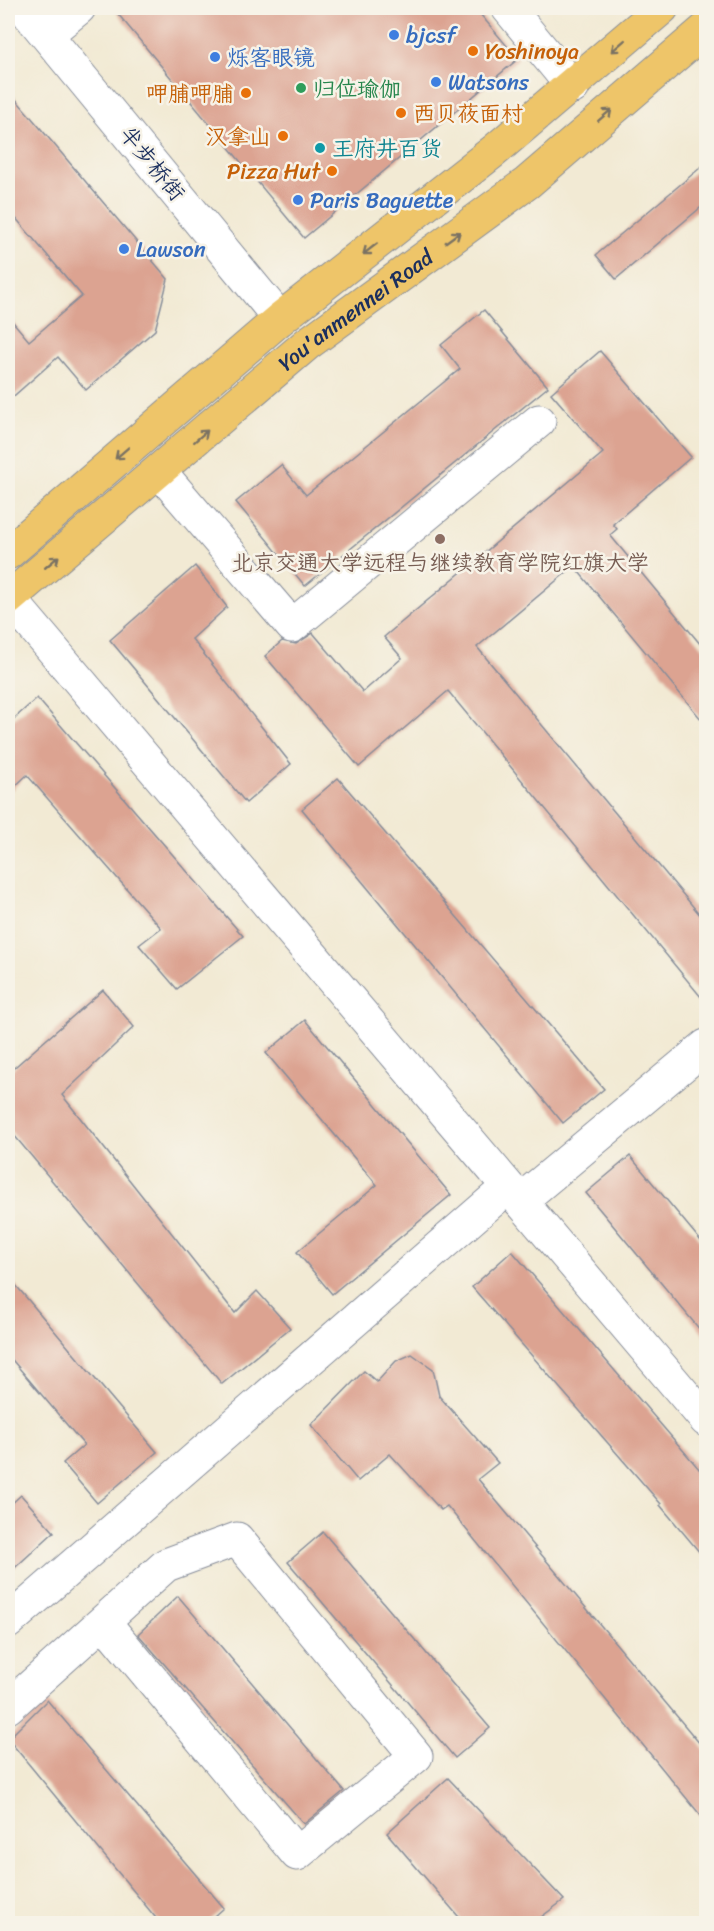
<svg xmlns="http://www.w3.org/2000/svg" width="714" height="1931" viewBox="0 0 714 1931" font-family="Sriracha,'LXGW WenKai TC',sans-serif">
<style>
.building{fill:#dca391}
.lines{fill:none;stroke-linecap:round;stroke-linejoin:round}
.minor-casing{stroke:#868c99;stroke-width:35}
.major-casing{stroke:#868c99;stroke-width:35}
.minor{stroke:#fff;stroke-width:33}
.major{stroke:#eec569;stroke-width:33}
.oneway{stroke:#7a7263}
.shop-dot{fill:#3f7fe0;stroke:#f7f3e8;stroke-width:2}
.food-dot{fill:#e8710a;stroke:#f7f3e8;stroke-width:2}
.leisure-dot{fill:#2e9e5b;stroke:#f7f3e8;stroke-width:2}
.culture-dot{fill:#0f9aa8;stroke:#f7f3e8;stroke-width:2}
.education-dot{fill:#8d6e63;stroke:#f7f3e8;stroke-width:2}
.labels{text-anchor:middle;stroke-width:5;stroke-linejoin:round;paint-order:stroke}
.shop-label{font-size:22px;fill:#366cbe;stroke:#f7f3e8;text-anchor:start}
.food-label{font-size:22px;fill:#c56008;stroke:#f7f3e8;text-anchor:end}
.leisure-label{font-size:22px;fill:#27864d;stroke:#f7f3e8;text-anchor:start}
.culture-label{font-size:22px;fill:#0d838f;stroke:#f7f3e8;text-anchor:start}
.street-label{font-size:22px;fill:#1b2f5e;stroke:#f7f3e8}
.education-label{font-size:22px;fill:#785e54;stroke:#f7f3e8}
</style>
<rect width="100%" height="100%" fill="#f7f3e8"/>
<filter id="ink" filterUnits="userSpaceOnUse"><feTurbulence type="fractalNoise" baseFrequency=".0167" numOctaves="2"/><feDisplacementMap in="SourceGraphic" scale="12" xChannelSelector="R" yChannelSelector="G"/><feConvolveMatrix kernelMatrix="1 2 1 2 8 2 1 2 1" color-interpolation-filters="sRGB"/></filter>
<filter id="wash" filterUnits="userSpaceOnUse"><feTurbulence type="fractalNoise" baseFrequency=".008" numOctaves="4" result="noise"/><feDisplacementMap in="SourceGraphic" scale="24" xChannelSelector="R" yChannelSelector="G"/><feGaussianBlur stdDeviation="1.35" result="paint"/><feColorMatrix in="noise" values="0 0 0 0 0 0 0 0 0 0 0 0 0 0 0 0 0 1.4 0 .05"/><feComposite in="paint" operator="in"/></filter>
<g filter="url(#wash)">
<rect width="100%" height="100%" fill="#f2ead4"/>
<g id="blocks">
<g class="building">
<path d="M113 8H475L518 59 304 238Z"/>
<path d="M8 90 168 279 155 330 86 390 58 357 8 401V316L29 341 82 296 8 209Z"/>
<path d="M706 163V203L616 279 596 255Z"/>
<path d="M484 310 548 387 305 586 236 502 281 465 306 495 460 369 441 345Z"/>
<path d="M600 351 691 457 613 524 617 529 610 535 706 651V725L574 566 477 647 706 922V1003L448 691 359 767 265 656 282 641 296 644 313 633 363 692 402 658 384 637 603 453 551 393Z"/>
<path d="M195 566 227 607 192 639 291 764 246 803 110 640Z"/>
<path d="M37 698 243 936 177 989 139 945 161 928 27 775 8 793V724Z"/>
<path d="M338 778 604 1089 563 1123 302 809Z"/>
<path d="M103 990 134 1027 62 1095 235 1313 257 1291 290 1328 222 1384 8 1128V1073Z"/>
<path d="M305 1020 451 1195 332 1294 297 1252 377 1185 266 1053Z"/>
<path d="M630 1156 706 1247V1337L586 1193Z"/>
<path d="M512 1251 706 1477V1560L660 1505 661 1504 472 1287Z"/>
<path d="M8 1276 157 1452 97 1503 63 1463 84 1445 8 1355Z"/>
<path d="M412 1354 433 1369 439 1396 498 1463 478 1479 706 1751V1822L447 1506 441 1510 390 1454 358 1481 311 1425 364 1371 377 1382 396 1361Z"/>
<path d="M21 1495 54 1532 8 1574V1507Z"/>
<path d="M323 1532 490 1728 455 1758 288 1562Z"/>
<path d="M178 1596 344 1791 304 1824 138 1634Z"/>
<path d="M47 1700 224 1908 207 1923H160L8 1739Z"/>
<path d="M448 1778 564 1900 533 1923H464L387 1833Z"/>
</g>
</g>
</g>
<g filter="url(#ink)">
<use href="#blocks" fill-opacity="0" stroke="#868c99" stroke-width="1.5"/>
<g class="lines">
<defs>
<g id="minor">
<path d="M24 8 280 319"/>
<path d="M508 8 573 87"/>
<path d="M47 34 79 8"/>
<path d="M160 472 292 626 539 421"/>
<path d="M9 598 706 1420"/>
<path d="M520 1201 706 1046"/>
<path d="M8 1622 508 1187"/>
<path d="M8 1707 166 1565 237 1539 416 1756 297 1854 104 1622"/>
</g>
<g id="major">
<path d="M8 553 280 319 494 151 662 8"/>
<path id="s1" d="M8 599 307 344 527 183 706 29"/>
</g>
</defs>
<use href="#minor" class="minor-casing"/>
<use href="#major" class="major-casing"/>
<use href="#minor" class="minor"/>
<use href="#major" class="major"/>
</g>
<defs><path id="oneway-shaft" d="M-6 0H5M1.5-3L5.5 0L1.5 3" fill="none" stroke-width="1.6" stroke-linecap="round" stroke-linejoin="round" transform="scale(1.5)"/></defs>
<g class="oneway">
<use href="#oneway-shaft" transform="translate(618 46) rotate(139)"/>
<use href="#oneway-shaft" transform="translate(605 115) rotate(-41)"/>
<use href="#oneway-shaft" transform="translate(453 237) rotate(-36)"/>
<use href="#oneway-shaft" transform="translate(370 249) rotate(142)"/>
<use href="#oneway-shaft" transform="translate(201 436) rotate(-41)"/>
<use href="#oneway-shaft" transform="translate(122 453) rotate(139)"/>
<use href="#oneway-shaft" transform="translate(52 562) rotate(-40)"/>
</g>
</g>
<g class="shop-dot">
<circle cx="394" cy="35" r="6"/>
<circle cx="215" cy="57" r="6"/>
<circle cx="436" cy="82" r="6"/>
<circle cx="298" cy="200" r="6"/>
<circle cx="124" cy="249" r="6"/>
</g>
<g class="food-dot">
<circle cx="473" cy="51" r="6"/>
<circle cx="246" cy="93" r="6"/>
<circle cx="401" cy="113" r="6"/>
<circle cx="283" cy="136" r="6"/>
<circle cx="332" cy="171" r="6"/>
</g>
<circle class="leisure-dot" cx="301" cy="88" r="6"/>
<circle class="culture-dot" cx="320" cy="148" r="6"/>
<circle class="education-dot" cx="440" cy="539" r="6"/>
<g class="labels">
<g class="shop-label">
<text x="406" y="43">bjcsf</text>
<text x="227" y="65">烁客眼镜</text>
<text x="448" y="90">Watsons</text>
<text x="310" y="208">Paris Baguette</text>
<text x="136" y="257">Lawson</text>
</g>
<g class="food-label">
<text x="485" y="59" text-anchor="start">Yoshinoya</text>
<text x="234" y="101">呷脯呷脯</text>
<text x="413" y="121" text-anchor="start">西贝莜面村</text>
<text x="271" y="144">汉拿山</text>
<text x="320" y="179">Pizza Hut</text>
</g>
<g class="leisure-label">
<text x="313" y="96">归位瑜伽</text>
</g>
<g class="culture-label">
<text x="332" y="156">王府井百货</text>
</g>
<g class="street-label">
<text transform="translate(153 163) rotate(51)" y="8">半步桥街</text>
<text dy="8" stroke="none"><textPath href="#s1" startOffset="452">You'anmennei Road</textPath></text>
</g>
<g class="education-label">
<text x="440" y="570">北京交通大学远程与继续教育学院红旗大学</text>
</g>
</g>
<rect width="714" height="1931" fill="none" stroke="#f7f3e8" stroke-width="30"/>
</svg>
